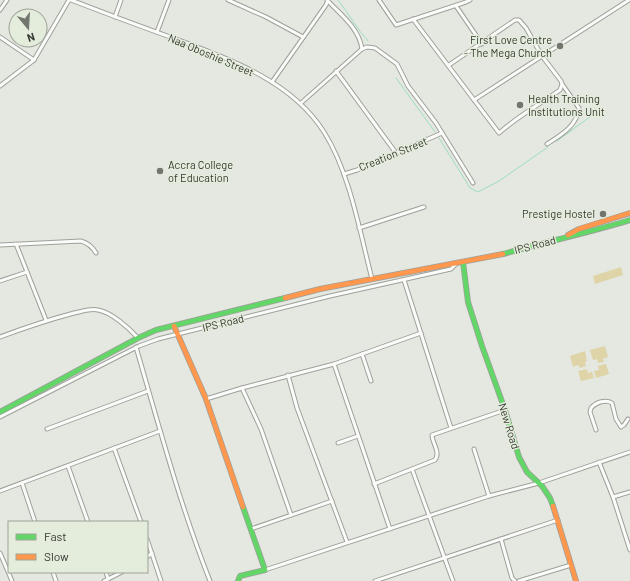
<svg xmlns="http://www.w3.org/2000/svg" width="630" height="581" viewBox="0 0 630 581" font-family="Barlow,sans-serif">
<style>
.green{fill:#dfd4a8}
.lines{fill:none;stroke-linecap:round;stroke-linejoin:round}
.stream{stroke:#9dddc0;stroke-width:1}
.street-casing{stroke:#9ea09b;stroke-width:5}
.fast-casing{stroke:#9ea09b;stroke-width:6}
.slow-casing{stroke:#9ea09b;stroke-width:6}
.street{stroke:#fbfcfa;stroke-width:3}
.fast{stroke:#63d668;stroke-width:4.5}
.slow{stroke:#ff974d;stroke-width:4.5}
.poi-dot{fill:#73766f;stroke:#e4ecdc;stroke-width:1.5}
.labels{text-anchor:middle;stroke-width:3;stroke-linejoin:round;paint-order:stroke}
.poi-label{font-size:11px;fill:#363832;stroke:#e4ecdc;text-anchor:end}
.street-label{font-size:11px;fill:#363832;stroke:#e4ecdc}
</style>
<rect width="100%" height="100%" fill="#e4e8e0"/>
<g class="green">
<path d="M621 267 623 275 595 284 593 276Z"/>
<path d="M605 346 608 357 603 359 604 362 598 363 597 359 593 360 590 350Z"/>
<path d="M585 351 587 361 585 362 586 366 580 368 578 365 573 367 570 356Z"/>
<path d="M606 364 609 374 596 378 594 371 599 370 598 366Z"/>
<path d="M587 369 588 373 592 372 594 378 581 381 578 371Z"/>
</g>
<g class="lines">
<g class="stream">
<path d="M338 0C349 14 357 29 368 41"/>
<path d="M396 78 435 132"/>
<path d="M439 138 470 188 478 192 499 181 548 147"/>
<path d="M557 141 598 111"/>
</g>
<defs>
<g id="street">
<path d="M71 0C105 13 139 26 173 38 229 59 291 80 324 132 350 173 360 233 372 279"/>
<path d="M228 0 266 17 303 37"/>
<path d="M327 0C341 15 359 28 362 49"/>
<path d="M379 0 396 25 466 2 470 0"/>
<path d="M456 6 482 44"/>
<path d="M0 10 7 0"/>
<path d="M115 17 121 0"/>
<path d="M413 19 499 133C518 116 540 104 560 90L562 84 561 81 542 56 526 28 519 20H515L449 65"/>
<path d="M157 32 169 0"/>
<path d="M0 37 34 60"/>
<path d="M336 71 396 153"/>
<path d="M272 82 326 5 328 0"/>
<path d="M0 86 34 60 69 0"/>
<path d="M474 100 629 0"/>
<path d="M301 103 362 49 367 47 375 48 397 64 408 86 436 123 473 183"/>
<path d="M547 144C561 135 577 126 579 108L562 84"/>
<path d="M344 174 357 170 442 133"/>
<path d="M359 228 424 207"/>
<path d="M16 244 46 320"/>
<path d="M0 245 81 241C88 243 92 246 96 253"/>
<path d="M404 280 451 428"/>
<path d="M0 281 27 272"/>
<path d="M0 337C24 328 48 320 74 313 81 312 90 308 98 310 111 312 129 328 138 338"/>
<path d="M136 347C159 426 180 505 210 581"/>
<path d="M362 354 371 381"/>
<path d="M334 364 390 529"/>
<path d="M288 375 297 408 347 542"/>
<path d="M242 388 261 429 291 515"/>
<path d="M206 399 242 388 334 364 421 333"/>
<path d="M0 417 139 346 158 339 330 296 451 269 457 263"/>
<path d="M47 429 148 391"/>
<path d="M596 430 590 412 591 408C596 402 606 399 612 403L616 419 621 427 624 425 628 419"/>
<path d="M338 443 358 436"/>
<path d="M114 448 141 522"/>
<path d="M474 449 489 496"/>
<path d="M599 462 613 497 630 550"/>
<path d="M68 466 88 522"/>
<path d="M412 469 453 581"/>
<path d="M22 483 35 522"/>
<path d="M374 484 435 460C441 452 432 443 432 435L505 410"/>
<path d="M0 491 160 431"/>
<path d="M613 497 630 492"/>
<path d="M251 529 332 501"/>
<path d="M147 539 161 581"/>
<path d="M501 539 512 578 515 581"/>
<path d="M0 553 12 581"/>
<path d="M147 557 152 553"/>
<path d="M265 570 489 496 539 483 630 452"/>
<path d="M53 572 56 581"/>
<path d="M106 572 108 579"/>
<path d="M104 581 122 572"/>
<path d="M375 581 558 520"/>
<path d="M519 581 571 565"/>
</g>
<g id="fast">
<path d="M503 254C545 242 588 233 630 220"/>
<path d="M463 262 468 302 482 346 505 410 519 457 527 472 542 486 550 498 553 506"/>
<path d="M0 412 138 338 156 330 285 298"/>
<path d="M238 581 240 576 265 570 243 507"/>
</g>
<g id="slow">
<path d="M568 235 579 229 630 213"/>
<path d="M285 298 320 289 503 254"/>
<path d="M174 326 206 399 243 507"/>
<path d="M553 506 576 581"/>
</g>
</defs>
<use href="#street" class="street-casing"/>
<use href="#fast" class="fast-casing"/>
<use href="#slow" class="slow-casing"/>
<use href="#street" class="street"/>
<use href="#fast" class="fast"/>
<use href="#slow" class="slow"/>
</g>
<g class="poi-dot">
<circle cx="560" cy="46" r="4"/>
<circle cx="520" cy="105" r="4"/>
<circle cx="160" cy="171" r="4"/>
<circle cx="603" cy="214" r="4"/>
</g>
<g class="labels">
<g class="poi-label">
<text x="552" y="44">First Love Centre<tspan x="552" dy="13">- The Mega Church</tspan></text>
<text x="528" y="103" text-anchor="start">Health Training<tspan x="528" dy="13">Institutions Unit</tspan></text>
<text x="168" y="169" text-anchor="start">Accra College<tspan x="168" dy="13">of Education</tspan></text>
<text x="595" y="218">Prestige Hostel</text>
</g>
<g class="street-label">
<text transform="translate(211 55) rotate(23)" y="4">Naa Oboshie Street</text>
<text transform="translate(393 154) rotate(-22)" y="4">Creation Street</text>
<text transform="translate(535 245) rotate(-15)" y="4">IPS Road</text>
<text transform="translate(223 323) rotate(-14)" y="4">IPS Road</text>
<text transform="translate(509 426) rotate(73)" y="4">New Road</text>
</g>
</g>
<rect x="8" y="521" width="140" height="52" fill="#e4ecdc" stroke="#9ea498"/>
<rect x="16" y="534" width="20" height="6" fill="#63d668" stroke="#9ea498"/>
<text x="44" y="541" font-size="12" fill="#363832">Fast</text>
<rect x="16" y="554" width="20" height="6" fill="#ff974d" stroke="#9ea498"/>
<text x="44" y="561" font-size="12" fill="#363832">Slow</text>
<g transform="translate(28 28) rotate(162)"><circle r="19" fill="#e4ecdc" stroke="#9ea498"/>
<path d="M0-3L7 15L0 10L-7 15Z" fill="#73766f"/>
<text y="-6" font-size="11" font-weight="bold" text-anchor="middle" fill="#363832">N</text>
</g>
</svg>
